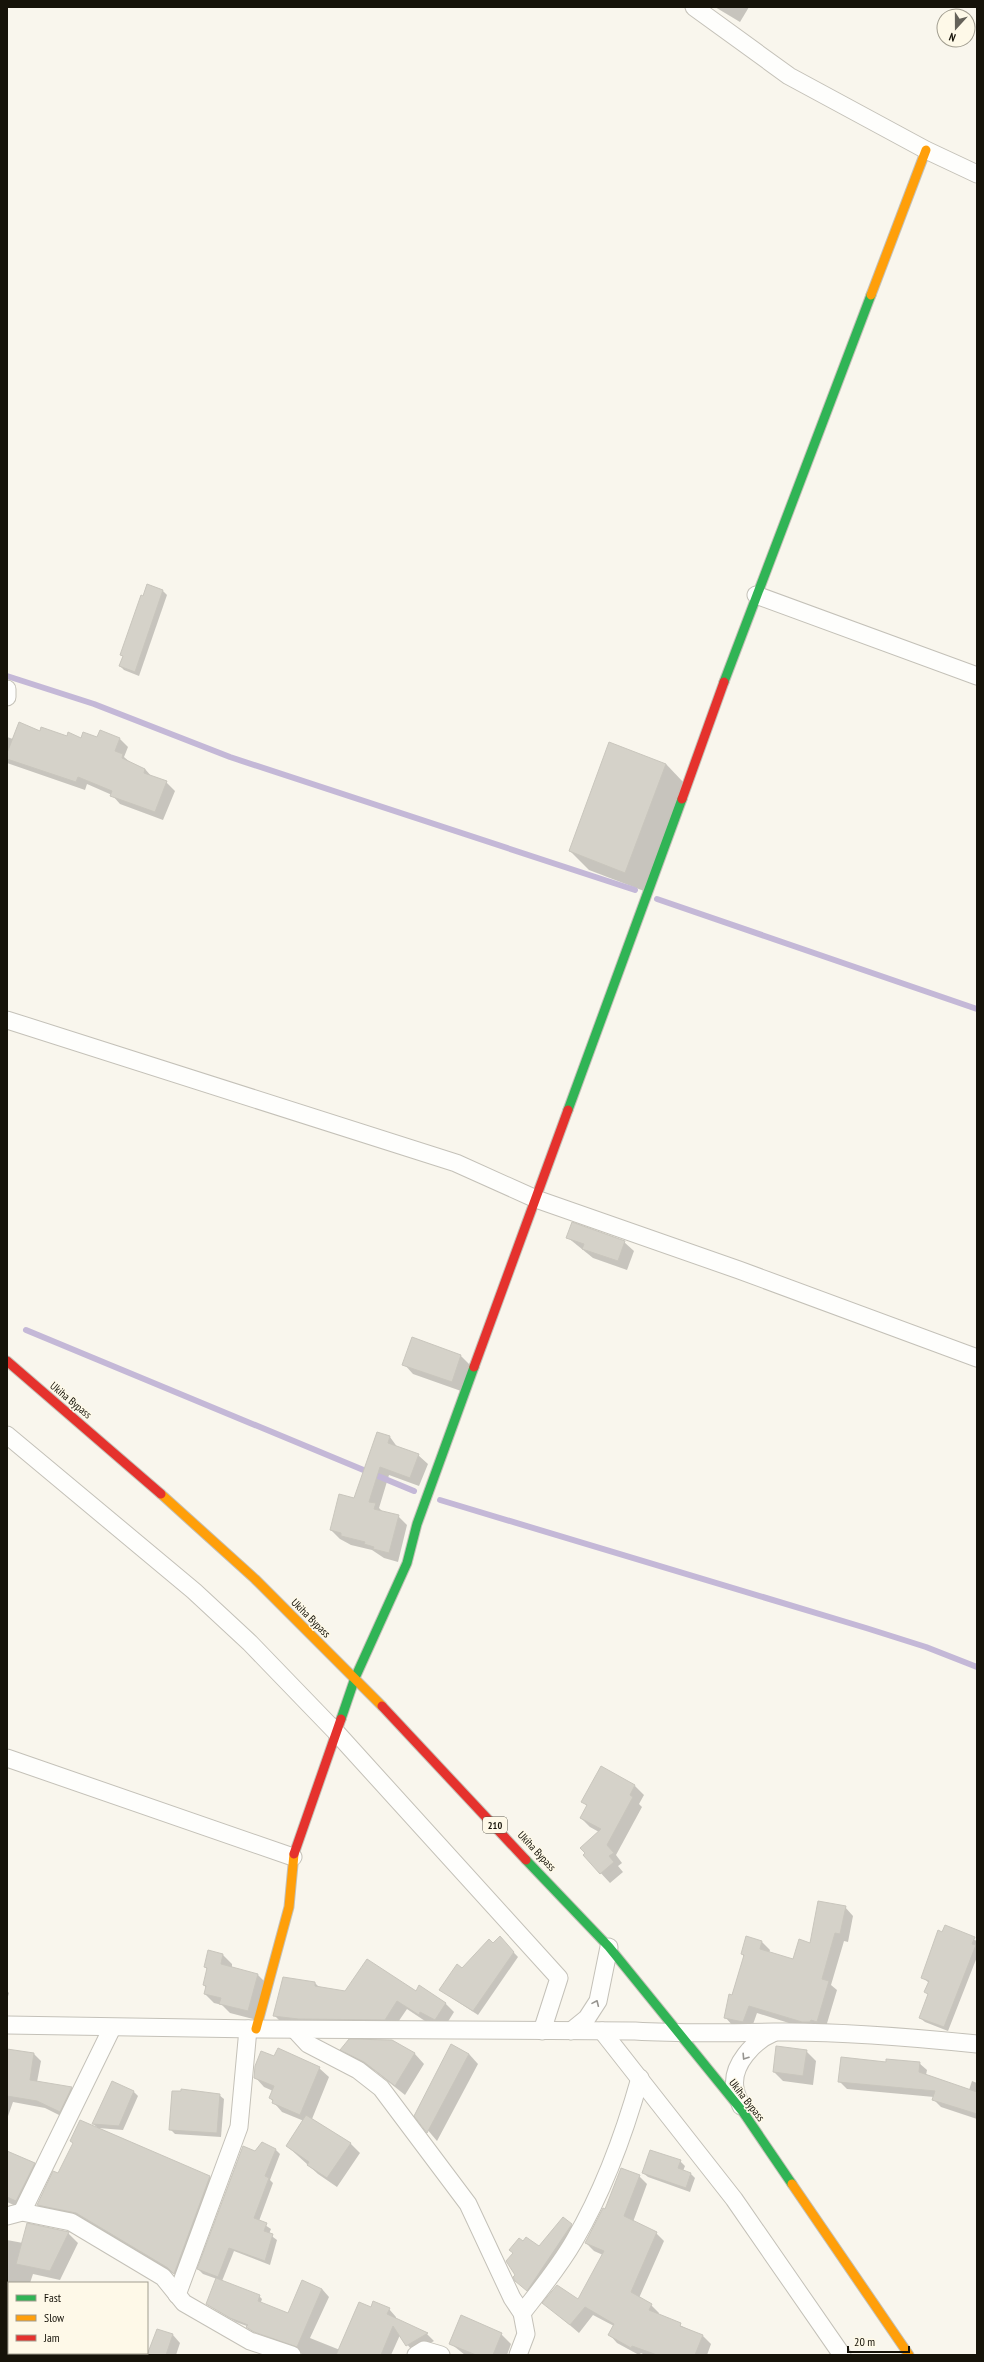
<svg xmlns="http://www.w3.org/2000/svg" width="984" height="2362" viewBox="0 0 984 2362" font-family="'PT Sans Narrow',sans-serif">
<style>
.shadow{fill:#0003}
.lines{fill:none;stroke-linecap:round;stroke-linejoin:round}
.stream{stroke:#c4b8d7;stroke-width:6}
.building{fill:#d5d2c9;stroke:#c9c6bd}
.street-casing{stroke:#c4c1b8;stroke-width:19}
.fast-casing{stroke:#c4c1b8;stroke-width:11}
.slow-casing{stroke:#c4c1b8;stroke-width:11}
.jam-casing{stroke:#c4c1b8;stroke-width:11}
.street{stroke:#fefefc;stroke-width:17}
.fast{stroke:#30b455;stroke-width:9}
.slow{stroke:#ff9f0a;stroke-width:9}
.jam{stroke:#e5322d;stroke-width:9}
.oneway{stroke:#96948f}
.labels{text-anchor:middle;stroke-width:3;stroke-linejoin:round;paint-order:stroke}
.shield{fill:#fef9e8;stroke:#5c584c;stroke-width:1}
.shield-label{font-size:10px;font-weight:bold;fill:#161309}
.street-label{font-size:11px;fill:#161309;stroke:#fef9e8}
</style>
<rect width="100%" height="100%" fill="#f9f6ed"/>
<g class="shadow">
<path d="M715 7H749L740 22Z"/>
<path d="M148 585 163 591 167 595 139 676 124 670 120 666Z"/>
<path d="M40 732 81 739H120L128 747 124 757 131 763 145 769 152 777 166 782 175 791 163 820 120 804 112 795 87 784 85 790 7 763V737L13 739Z"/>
<path d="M666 764 684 783 644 891 589 870 570 851Z"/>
<path d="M567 1237 624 1242 634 1251 627 1270 593 1258Z"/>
<path d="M413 1338 461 1356 470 1365 461 1391 413 1374 404 1364Z"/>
<path d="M390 1437 398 1448 418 1455 428 1464 419 1486 389 1475 379 1508 384 1513 398 1516 407 1525 398 1562 384 1558 372 1550 351 1545 340 1539 331 1530 354 1499Z"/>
<path d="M635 1786 644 1795 639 1804 642 1807 616 1855 622 1863 618 1866 623 1872 610 1883 584 1855 599 1832 590 1827 581 1818 587 1806 582 1801Z"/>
<path d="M845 1907 853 1916 848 1942 844 1941 831 1985 837 1990 825 2030H811L757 2013 751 2030 733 2026 725 2017 744 1957 742 1954 762 1942 770 1950 769 1953 794 1960Z"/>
<path d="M945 1927 977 1941V1957L948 2031 925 2022 920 2018 929 1995 926 1992 929 1983 922 1977Z"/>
<path d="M504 1942 518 1957 478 2015 440 1990 493 1944Z"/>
<path d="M209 1951 223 1955 232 1964V1968L258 1975 267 1984 257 2020 230 2013 222 2005 214 2003 205 1994 206 1988 204 1985 207 1969 205 1967Z"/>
<path d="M315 1983 320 1988 346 1992H416L445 2003 454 2012 444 2028 430 2021 428 2023 407 2009 394 2028 283 2024 274 2015Z"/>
<path d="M7 1991 9 1993 7 2000Z"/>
<path d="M392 2041 415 2054 424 2064 405 2095 375 2071 351 2059 342 2049Z"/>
<path d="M7 2050 34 2054 41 2061 37 2082 72 2088 79 2095 67 2119 45 2108 13 2102 7 2119Z"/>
<path d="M806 2051 816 2061 813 2085 783 2081 774 2072Z"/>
<path d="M469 2054 478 2064 437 2141 415 2115Z"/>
<path d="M275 2058 319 2068 329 2077 312 2119 351 2144 360 2153 337 2187 318 2174 287 2146 304 2121 282 2112 270 2098 273 2091 264 2087 255 2077Z"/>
<path d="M887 2063H919L927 2070 926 2075 969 2090 972 2081 977 2083V2119L941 2107 933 2099 934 2097 847 2089 839 2081Z"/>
<path d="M112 2082 134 2092 138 2096 123 2130 98 2128 210 2177 217 2184 177 2276 85 2221 45 2212 38 2205 59 2174 98 2128 93 2124Z"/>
<path d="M219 2095 224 2099 221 2137 175 2134 170 2129Z"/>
<path d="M276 2150 280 2154 270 2180 273 2183 259 2221 271 2229 269 2234 277 2240 270 2265 234 2251 222 2281 258 2295 262 2299 252 2328 236 2322 207 2304 217 2279 203 2274 198 2269 256 2152Z"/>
<path d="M7 2152 34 2164 43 2173 25 2210 7 2202Z"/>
<path d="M680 2161 685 2166 683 2171 691 2174 695 2178 690 2192 648 2177 643 2173Z"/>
<path d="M639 2176 647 2184 633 2222 656 2233 664 2241 639 2298 651 2305 659 2313 658 2315 703 2336 711 2344 707 2355H645L641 2353 639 2355 617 2343 609 2334 614 2326 593 2315 579 2333 544 2303 579 2300 603 2255 594 2251 586 2243 605 2210Z"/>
<path d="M28 2224 68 2233 78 2243 60 2280 33 2274 30 2283H9V2304L7 2303V2240L23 2243Z"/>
<path d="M572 2225 581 2234 537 2299 516 2280V2275L539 2248Z"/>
<path d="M322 2289 329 2297 310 2338 340 2350 371 2309H389L396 2317V2319L427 2334 434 2341 414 2353 400 2335 391 2355H302L301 2353 278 2344 270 2337 288 2314Z"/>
<path d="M157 2330 173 2335 180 2343 176 2355H148Z"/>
<path d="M501 2334 511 2344 507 2355H465L450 2343Z"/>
<path d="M33 2353H100V2355H38Z"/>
</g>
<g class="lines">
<g class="stream">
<path d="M7 676 94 704 230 757 635 890"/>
<path d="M657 899 977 1009"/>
<path d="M26 1330 414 1491"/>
<path d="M440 1500 866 1628 926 1647 977 1667"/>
</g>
</g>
<g class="building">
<path d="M147 584 163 590 135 672 119 666 123 656 120 655 141 595 143 596Z"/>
<path d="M19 722 40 731 41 727 67 736 68 732 81 738 83 732 97 737 100 730 120 738 115 751 123 754 122 758 145 769 144 773 167 781 155 812 110 796 112 791 78 777 76 782 7 759V753Z"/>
<path d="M609 742 666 764 625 873 569 851Z"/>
<path d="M572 1222 625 1241 618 1261 582 1249 584 1244 566 1238Z"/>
<path d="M412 1337 461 1355 452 1382 402 1365Z"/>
<path d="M377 1432 390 1436 388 1443 419 1454 410 1478 380 1467 369 1502 376 1503 374 1509 399 1515 389 1553 373 1549 374 1547 364 1544 365 1542 341 1536V1533L330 1530 339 1494 354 1498Z"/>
<path d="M601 1766 635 1785 630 1795 633 1797 607 1845 614 1853 609 1856 614 1862 600 1874 583 1855 585 1853 580 1848 601 1829 580 1818 587 1805 581 1802Z"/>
<path d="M818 1901 846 1906 840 1934 835 1933 822 1979 829 1981 817 2022 811 2020 810 2022H802L749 2006 743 2022 724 2018 729 1994 732 1995 744 1955 741 1954 746 1936 762 1941 760 1949 793 1959 799 1939 810 1943Z"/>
<path d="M945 1925 975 1937 972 1944 976 1945 944 2027 919 2018 928 1994 924 1992 929 1981 921 1978 938 1930 942 1932Z"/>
<path d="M500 1936 514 1952 473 2011 439 1990 457 1964 462 1968 489 1939 493 1943Z"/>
<path d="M208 1950 223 1954 221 1964 258 1974 248 2011 219 2004 221 1998 204 1994 206 1986 203 1985 207 1968 204 1967Z"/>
<path d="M367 1959 416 1991 419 1985 446 2003 435 2020 420 2012 419 2015 397 2001 385 2020 298 2019 273 2016 283 1977 315 1982V1986L345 1991Z"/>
<path d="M349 2039 392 2040 415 2053 395 2086 364 2062 340 2050Z"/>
<path d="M451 2044 469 2054 427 2133 414 2116Z"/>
<path d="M776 2046 807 2050 803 2076 773 2072Z"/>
<path d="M278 2048 320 2067 300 2115 272 2103 273 2100 269 2098 274 2086 254 2078 255 2066 261 2051 274 2056Z"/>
<path d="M7 2049 34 2053 30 2080 72 2087 60 2112 37 2101 7 2096Z"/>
<path d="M841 2057 886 2062V2059L920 2062 919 2072 977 2092V2114L932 2100 935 2091 838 2082Z"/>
<path d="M112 2081 134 2091 119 2126 92 2124Z"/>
<path d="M181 2089 220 2094 217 2133 169 2130 172 2091H181Z"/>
<path d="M306 2115 351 2143 327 2178 307 2165 309 2162 286 2146Z"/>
<path d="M80 2120 210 2176 174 2274 168 2268 76 2213 37 2205 53 2171 58 2173 73 2143 70 2141Z"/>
<path d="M262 2142 276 2149 265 2176 269 2178 254 2218 267 2223 264 2231 273 2234 265 2261 229 2248 218 2277 197 2269 243 2146 255 2151Z"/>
<path d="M650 2150 681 2160 678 2168 691 2173 686 2188 642 2173Z"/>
<path d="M7 2151 35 2163 16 2201 7 2197Z"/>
<path d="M621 2168 640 2175 624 2216 657 2232 631 2292 652 2304 649 2310 681 2323 680 2326 703 2335 695 2355H657L632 2346 631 2348 608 2335 614 2324 585 2307 570 2325 542 2303 557 2285 578 2299 604 2251 585 2243 603 2208 605 2209Z"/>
<path d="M563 2217 572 2224 527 2291 515 2281 513 2277 515 2275 506 2261 513 2253 509 2250 519 2238 523 2241 526 2237 539 2246Z"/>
<path d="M27 2223 69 2232 50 2271 16 2264Z"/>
<path d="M216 2278 260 2295 258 2301 288 2313 302 2280 322 2289 297 2347 254 2332 246 2327 248 2325 230 2318 206 2304Z"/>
<path d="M373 2301 390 2308 387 2314 428 2333 406 2346 393 2326 381 2355H336L359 2302 371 2307Z"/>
<path d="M461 2315 502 2333 493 2355H476L449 2344Z"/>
<path d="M157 2329 173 2334 166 2355H147Z"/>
</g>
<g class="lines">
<defs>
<g id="street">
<path d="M694 7 789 76 926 150 977 174"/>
<path d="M756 595 977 676"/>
<path d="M7 689V697"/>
<path d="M7 1020 456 1163 536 1199 739 1270 977 1358"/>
<path d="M7 1435 194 1591 250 1643 335 1731 559 1978 542 2031"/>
<path d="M7 1758 293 1857"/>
<path d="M7 2025 256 2029 635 2031C682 2034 728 2033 774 2032 842 2031 910 2037 977 2044"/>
<path d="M295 2030 308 2044 358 2070 381 2088 468 2204 512 2298 522 2313 526 2334 518 2355"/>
<path d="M571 2031 587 2018 598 2001 609 1947"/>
<path d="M602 2031 734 2199 842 2355"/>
<path d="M741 2106C739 2100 736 2094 735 2088 731 2065 754 2041 773 2033"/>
<path d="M22 2212 112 2028"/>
<path d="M7 2216 22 2212 71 2222 163 2277 184 2303 250 2341 292 2355"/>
<path d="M177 2295 239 2127 248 2029"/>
<path d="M522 2313C540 2290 559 2267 574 2241 604 2190 624 2135 640 2078"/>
<path d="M416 2355 424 2350 441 2355"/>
</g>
<g id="fast">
<path d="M724 682 871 295"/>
<path d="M568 1110 682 799"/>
<path d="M341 1719 355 1678 407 1563 417 1524 474 1367"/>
<path d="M526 1860 609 1947 743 2112 792 2184"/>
</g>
<g id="slow">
<path d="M871 295 926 150"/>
<path d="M161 1494 255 1579 382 1706"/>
<path d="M256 2029 289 1907 294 1854"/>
<path d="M792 2184 909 2355"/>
</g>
<g id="jam">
<path d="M682 799 724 682"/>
<path d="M7 1361 161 1494"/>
<path d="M474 1367 568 1110"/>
<path d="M382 1706 526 1860"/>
<path d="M294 1854 341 1719"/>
</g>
</defs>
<use href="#street" class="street-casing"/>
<use href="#fast" class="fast-casing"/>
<use href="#slow" class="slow-casing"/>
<use href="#jam" class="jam-casing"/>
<use href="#street" class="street"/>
<use href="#fast" class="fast"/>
<use href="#slow" class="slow"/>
<use href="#jam" class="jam"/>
</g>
<defs><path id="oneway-chevron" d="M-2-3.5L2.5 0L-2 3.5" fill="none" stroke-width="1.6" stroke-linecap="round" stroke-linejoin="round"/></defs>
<g class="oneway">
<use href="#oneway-chevron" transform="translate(596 2003) rotate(-66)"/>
<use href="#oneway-chevron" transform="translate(745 2057) rotate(123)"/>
</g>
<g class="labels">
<rect class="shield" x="483" y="1817" width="24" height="16" rx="3"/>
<g class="shield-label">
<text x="495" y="1829">210</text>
</g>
<g class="street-label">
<text transform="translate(71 1400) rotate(40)" y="4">Ukiha Bypass</text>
<text transform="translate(311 1618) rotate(45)" y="4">Ukiha Bypass</text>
<text transform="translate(537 1851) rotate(47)" y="4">Ukiha Bypass</text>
<text transform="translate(747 2100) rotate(52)" y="4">Ukiha Bypass</text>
</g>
</g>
<rect width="984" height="2362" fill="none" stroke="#161309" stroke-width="16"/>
<rect x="8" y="2282" width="140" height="72" fill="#fef9e8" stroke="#a19d8f"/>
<rect x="16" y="2295" width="20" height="6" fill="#30b455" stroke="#a19d8f"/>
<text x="44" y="2302" font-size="12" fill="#161309">Fast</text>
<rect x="16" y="2315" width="20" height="6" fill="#ff9f0a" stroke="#a19d8f"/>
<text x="44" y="2322" font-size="12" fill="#161309">Slow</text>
<rect x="16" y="2335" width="20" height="6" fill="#e5322d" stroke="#a19d8f"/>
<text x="44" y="2342" font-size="12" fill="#161309">Jam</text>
<g transform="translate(956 28) rotate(201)"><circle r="19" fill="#fef9e8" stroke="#a19d8f"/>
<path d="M0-3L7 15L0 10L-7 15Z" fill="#656259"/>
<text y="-6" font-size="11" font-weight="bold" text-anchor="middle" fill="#161309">N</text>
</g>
<path d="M848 2346v6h61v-6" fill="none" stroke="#161309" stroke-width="2"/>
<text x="854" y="2346" font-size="12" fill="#161309" stroke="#fef9e8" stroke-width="3" paint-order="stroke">20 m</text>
</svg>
